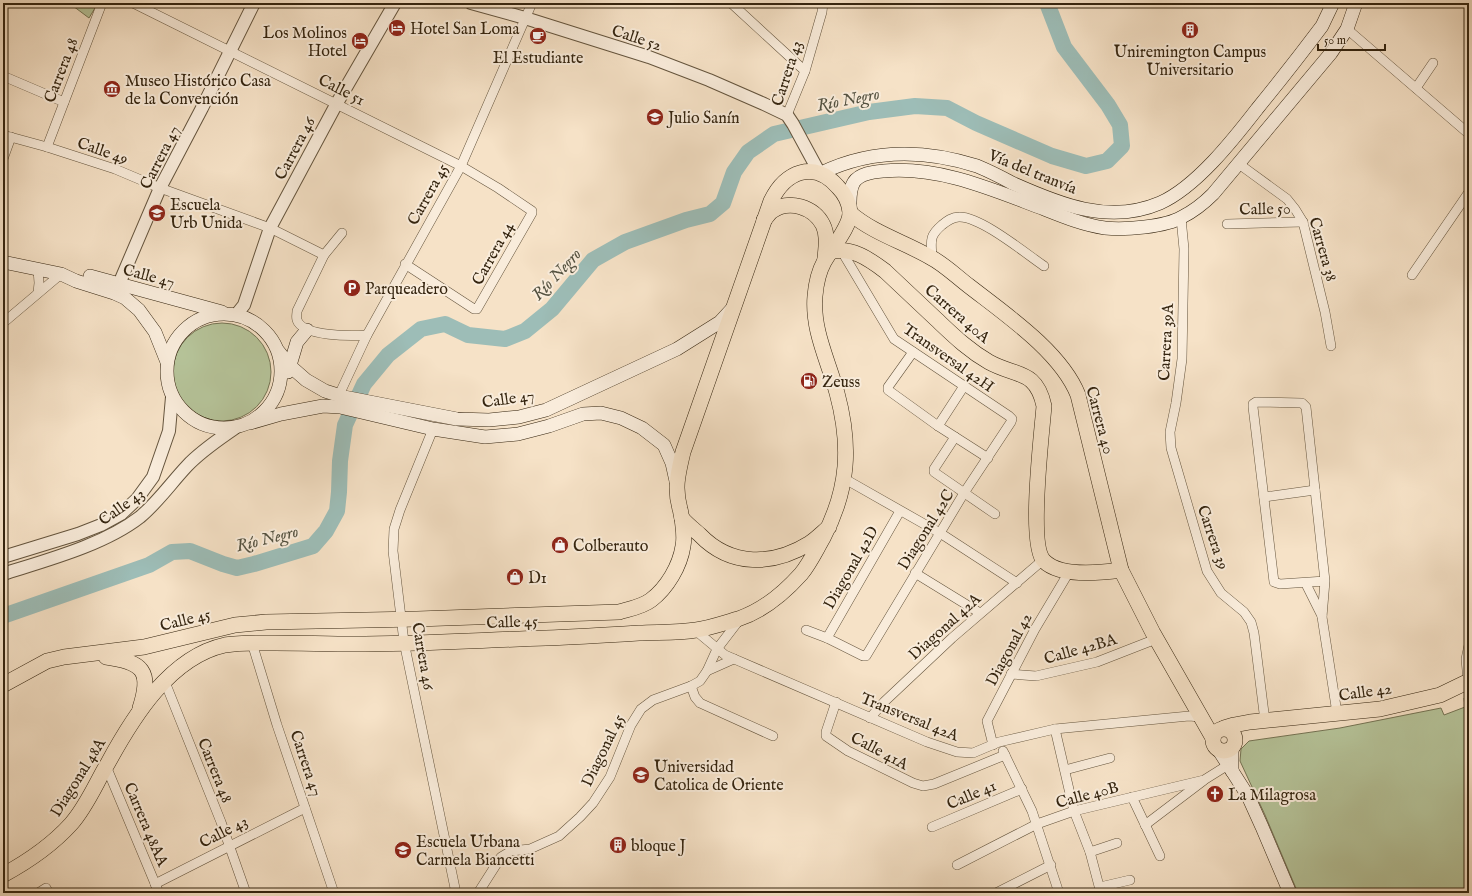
<svg xmlns="http://www.w3.org/2000/svg" width="1472" height="896" viewBox="0 0 1472 896" font-family="'IM FELL English',serif">
<style>
.green{fill:#b6c49a;stroke:#757454}
.lines{fill:none;stroke-linecap:round;stroke-linejoin:round}
.river{stroke:#9dbdb7;stroke-width:16}
.minor-casing{stroke:#64543d;stroke-width:10}
.tertiary-casing{stroke:#64543d;stroke-width:14}
.secondary-casing{stroke:#34240f;stroke-width:14}
.primary-casing{stroke:#34240f;stroke-width:16}
.minor{stroke:#f9ecdb;stroke-width:9}
.tertiary{stroke:#f9ecdb;stroke-width:12}
.secondary{stroke:#f9ecdb;stroke-width:13}
.primary{stroke:#f6e2c7;stroke-width:15}
.labels{text-anchor:middle;stroke-width:4;stroke-linejoin:round;paint-order:stroke}
.poi-label{font-size:16px;fill:#34240f;stroke:#f9ecdb;text-anchor:start}
.street-label{font-size:16px;fill:#34240f;stroke:#f9ecdb}
.water-label{font-size:17px;font-style:italic;fill:#545241;stroke:#f9ecdb}
</style>
<rect width="100%" height="100%" fill="#f6e2c7"/>
<filter id="stains"><feTurbulence type="fractalNoise" baseFrequency=".005" numOctaves="4"/><feColorMatrix values="0 0 0 0 .2 0 0 0 0 .09 0 0 0 0 .02 0 0 0 .5 -.17"/></filter>
<radialGradient id="worn" r=".72"><stop offset=".6" stop-color="#630" stop-opacity="0"/><stop offset="1" stop-color="#630" stop-opacity=".3"/></radialGradient>
<g class="green">
<path d="M69 3H98L89 18Z"/>
<circle cx="222" cy="372" r="49"/>
<path d="M1469 695V893H1298L1265 815 1240 761 1241 749 1249 741 1340 728 1441 708 1444 715 1465 707 1464 698Z"/>
</g>
<g class="lines">
<path class="river" d="M3 616 149 565 172 552 190 551 223 564 237 568 254 564 313 546 326 531 337 511 339 492 340 461 345 425 364 384 388 355 421 329 445 324 468 335 505 339 525 331 552 309 593 260 625 242 686 220 710 214 723 203 734 172 748 152 774 134 869 112 915 106 947 108 976 123 1052 156 1086 166 1107 161 1122 146 1120 125 1108 105 1064 47 1047 3"/>
<defs>
<g id="minor">
<path d="M133 3 461 166 498 188 532 211V213L477 309H474L405 264"/>
<path d="M731 3 805 71"/>
<path d="M1347 29 1469 134"/>
<path d="M3 76 64 102"/>
<path d="M1416 88 1433 63"/>
<path d="M787 115 805 71 822 12 823 3"/>
<path d="M3 135 47 147 115 169 160 188 270 228 324 255"/>
<path d="M47 147 102 3"/>
<path d="M3 159 11 137"/>
<path d="M1239 164 1287 199 1295 209 1303 222 1325 312 1331 346"/>
<path d="M1181 218 1184 249 1182 359 1176 403 1170 432 1171 448 1207 571 1221 593 1244 612 1251 622 1254 633 1265 721"/>
<path d="M1227 224 1303 222"/>
<path d="M342 233 324 255 297 311C297 314 296 317 297 320 303 337 352 336 367 335"/>
<path d="M932 257C931 241 929 236 942 225 947 221 952 217 959 217 980 216 1025 253 1044 266"/>
<path d="M1412 275 1469 192"/>
<path d="M38 293 39 283 38 269"/>
<path d="M3 323 61 274"/>
<path d="M913 352 888 387V390L938 426 988 458"/>
<path d="M339 395 367 335 461 166 532 3"/>
<path d="M938 426 964 386"/>
<path d="M433 429 400 510 394 529 393 551 404 642 456 893"/>
<path d="M955 437 934 469V472L995 514"/>
<path d="M845 479 940 533 1017 583"/>
<path d="M1264 497 1315 490"/>
<path d="M915 573 980 613"/>
<path d="M1325 581 1280 584 1274 582 1253 407V404L1256 402 1302 403 1306 407 1325 581 1322 617 1337 713"/>
<path d="M1306 584 1322 616"/>
<path d="M695 630 725 655 927 742 957 752 973 753 999 742 1055 729 1189 716 1200 717"/>
<path d="M806 630 827 638 863 656H866L964 493 1011 422 1012 419 1009 416 894 339 841 250"/>
<path d="M827 638 900 511"/>
<path d="M252 643 277 725 334 893"/>
<path d="M707 671 734 659"/>
<path d="M1011 674 1036 676 1097 662 1156 639"/>
<path d="M1468 681 1466 659 1469 645"/>
<path d="M165 682 221 822 246 893"/>
<path d="M691 686 695 697 700 703 773 736"/>
<path d="M836 702 826 732V736L848 751 913 783 923 786 934 784 1005 755"/>
<path d="M870 718 884 702 952 638 1043 560"/>
<path d="M1055 729 1074 811 1090 852 1099 886 1100 887 1130 880"/>
<path d="M993 745 987 721 1035 629 1069 572"/>
<path d="M1003 751 1032 811 1059 893"/>
<path d="M106 766 159 893"/>
<path d="M1065 770 1110 758"/>
<path d="M1132 797 1160 856"/>
<path d="M1145 825 1203 781"/>
<path d="M932 827 1022 789"/>
<path d="M1090 852 1117 843"/>
<path d="M957 865 1037 824 1074 811 1204 780 1228 765"/>
<path d="M155 884 305 808"/>
<path d="M38 893 46 888 49 893"/>
<path d="M478 893 501 857 511 851 530 849 559 836 580 817 593 803 610 777 631 725 641 709 653 700 691 686 700 681 707 671 717 649 740 619"/>
<path d="M996 893 1051 865"/>
</g>
<g id="tertiary">
<path d="M471 3 525 18 649 57 709 80 764 104 787 115 793 124 819 172"/>
<path d="M119 284 160 188 202 108 254 3"/>
<path d="M236 315 244 305 270 228 337 103 395 3"/>
<path d="M3 557 78 534 101 525 121 514 137 499 153 477 169 431 172 397"/>
<path d="M3 574C47 560 104 545 140 517 158 502 171 483 187 466 201 451 218 440 235 428"/>
</g>
<g id="secondary">
<path d="M821 173C871 149 924 149 977 166 989 171 1001 177 1012 183 1059 204 1109 225 1160 203 1196 187 1233 140 1257 109 1279 82 1301 54 1322 26L1333 3"/>
<path d="M850 209C850 200 849 190 854 182 860 173 874 172 884 171 940 166 993 190 1044 209 1064 217 1084 225 1105 228 1124 230 1166 227 1182 217 1194 211 1204 203 1213 194L1331 53 1347 29 1356 3"/>
<path d="M3 262 61 274 76 281 114 293 125 298 139 310 155 332 167 362"/>
<path d="M90 276 222 312"/>
<circle cx="224" cy="371" r="57"/>
<path d="M279 352 290 366 306 380 325 391 344 397 457 419 489 420 519 417 546 410 677 349 720 322 731 310"/>
<path d="M288 372 297 342 307 330"/>
<path d="M250 423 281 414 323 406 340 407 433 429 485 437 518 434 549 426 583 414 601 413 621 418 642 428 664 445 672 463 676 481"/>
<path d="M1232 748V771"/>
<path d="M1218 749 1248 796 1262 827 1290 893"/>
</g>
<g id="primary">
<path d="M850 213C873 233 904 242 930 257 944 264 957 277 969 286 1005 314 1061 352 1078 395L1121 570 1153 633 1213 738"/>
<path d="M764 220C767 217 769 213 772 211 789 199 814 207 823 225 828 235 826 247 825 258"/>
<path d="M830 252C851 246 869 259 885 271 902 287 919 303 936 319 953 335 968 350 989 362 1016 377 1036 369 1044 406 1042 432 1028 545 1044 561 1060 577 1100 573 1121 570"/>
<path d="M106 657C143 662 152 671 140 708"/>
<path d="M3 685 47 661 64 657 144 647 235 625 266 622 417 619 619 612C629 609 642 607 651 600 667 588 680 566 683 546 685 537 683 527 682 518"/>
<path d="M1224 728 1234 725 1250 722 1380 709 1440 695 1469 681"/>
<circle cx="1224" cy="740" r="11"/>
<path d="M3 875C27 862 52 845 71 824 87 806 96 783 108 763 133 717 170 657 225 645 242 642 259 643 275 643 301 643 328 644 354 644 418 644 482 640 546 638 577 637 608 635 639 633 658 632 678 633 696 630 710 628 724 623 738 619 762 611 784 593 801 574 810 563 816 550 823 538 849 489 851 445 837 393 828 360 812 330 815 296 816 284 818 273 824 262 831 249 851 226 850 212 849 202 844 193 838 187 814 159 785 172 771 201L683 452C678 474 674 487 680 509 681 512 681 516 682 518 686 524 695 530 700 535 731 567 773 566 810 543 816 539 822 533 829 527"/>
</g>
</defs>
<use href="#minor" class="minor-casing"/>
<use href="#tertiary" class="tertiary-casing"/>
<use href="#secondary" class="secondary-casing"/>
<use href="#primary" class="primary-casing"/>
<use href="#minor" class="minor"/>
<use href="#tertiary" class="tertiary"/>
<use href="#secondary" class="secondary"/>
<use href="#primary" class="primary"/>
</g>
<defs>
<symbol id="hotel-disc" viewBox="-11 -11 22 22"><circle r="9.5" fill="#8f2418" stroke="#f9ecdb"/><path d="M-6-4.5h1.5V1H6V5H4.5V3h-9V5H-6ZM-4 0a1.8 1.8 0 1 1 3.6 0ZM.5 0V-2.5h3Q6-2.5 6 0Z" fill="#fff"/></symbol>
<symbol id="building-disc" viewBox="-11 -11 22 22"><circle r="9.5" fill="#8f2418" stroke="#f9ecdb"/><path d="M-4-6H4V6H1V3H-1V6H-4ZM-2.5-4.3h1.7v1.8h-1.7ZM.8-4.3h1.7v1.8H.8ZM-2.5-1h1.7V.8h-1.7ZM.8-1h1.7V.8H.8Z" fill="#fff"/></symbol>
<symbol id="cafe-disc" viewBox="-11 -11 22 22"><circle r="9.5" fill="#8f2418" stroke="#f9ecdb"/><path d="M-5.5-4.5H6V0H3Q3 3.5 0 3.5H-2.5Q-5.5 3.5-5.5 0ZM3-3.2v2h1.7v-2ZM-6 4.5H4V6H-6Z" fill="#fff"/></symbol>
<symbol id="museum-disc" viewBox="-11 -11 22 22"><circle r="9.5" fill="#8f2418" stroke="#f9ecdb"/><path d="M0-6L6-3V-2H-6V-3ZM-5-1h2V3h-2ZM-1-1h2V3h-2ZM3-1h2V3H3ZM-6 4H6V6H-6Z" fill="#fff"/></symbol>
<symbol id="school-disc" viewBox="-11 -11 22 22"><circle r="9.5" fill="#8f2418" stroke="#f9ecdb"/><path d="M0-5L7-2L0 1L-7-2ZM-4 1L0 2.5L4 1V4Q0 6-4 4Z" fill="#fff"/></symbol>
<symbol id="parking-disc" viewBox="-11 -11 22 22"><circle r="9.5" fill="#8f2418" stroke="#f9ecdb"/><path d="M-3.5-5.5H1a3.5 3.5 0 0 1 0 7H-1V5.5H-3.5ZM-1-3.4V-.6H.8a1.4 1.4 0 0 0 0-2.8Z" fill="#fff"/></symbol>
<symbol id="fuel-disc" viewBox="-11 -11 22 22"><circle r="9.5" fill="#8f2418" stroke="#f9ecdb"/><path d="M-5.5-6h7V0h2V4h1.3V-2.5L3-4.5l.8-.8L6-3V5H2.5V1h-1V6h-7ZM-4.2-4.7v3.2H.2V-4.7Z" fill="#fff"/></symbol>
<symbol id="shop-disc" viewBox="-11 -11 22 22"><circle r="9.5" fill="#8f2418" stroke="#f9ecdb"/><path d="M-5-2.5h2.3a2.7 3.5 0 0 1 5.4 0H5L5.5 6h-11ZM-1.5-2.5h3a1.5 2.3 0 0 0-3 0Z" fill="#fff"/></symbol>
<symbol id="university-disc" viewBox="-11 -11 22 22"><circle r="9.5" fill="#8f2418" stroke="#f9ecdb"/><path d="M0-5L7-2L0 1L-7-2ZM-4 1L0 2.5L4 1V4Q0 6-4 4Z" fill="#fff"/></symbol>
<symbol id="church-disc" viewBox="-11 -11 22 22"><circle r="9.5" fill="#8f2418" stroke="#f9ecdb"/><path d="M-1.2-6h2.4v3.5h3.3v2.4h-3.3V6h-2.4V-.1h-3.3v-2.4h3.3Z" fill="#fff"/></symbol>
</defs>
<g fill-rule="evenodd">
<use href="#hotel-disc" x="387" y="18" width="20" height="20"/>
<use href="#building-disc" x="1180" y="20" width="20" height="20"/>
<use href="#cafe-disc" x="528" y="26" width="20" height="20"/>
<use href="#hotel-disc" x="350" y="31" width="20" height="20"/>
<use href="#museum-disc" x="102" y="79" width="20" height="20"/>
<use href="#school-disc" x="645" y="107" width="20" height="20"/>
<use href="#school-disc" x="147" y="203" width="20" height="20"/>
<use href="#parking-disc" x="342" y="278" width="20" height="20"/>
<use href="#fuel-disc" x="799" y="371" width="20" height="20"/>
<use href="#shop-disc" x="550" y="535" width="20" height="20"/>
<use href="#shop-disc" x="505" y="567" width="20" height="20"/>
<use href="#university-disc" x="631" y="765" width="20" height="20"/>
<use href="#church-disc" x="1205" y="784" width="20" height="20"/>
<use href="#building-disc" x="608" y="835" width="20" height="20"/>
<use href="#school-disc" x="393" y="840" width="20" height="20"/>
</g>
<g class="labels">
<g class="poi-label">
<text x="410" y="34">Hotel San Loma</text>
<text x="347" y="38" text-anchor="end">Los Molinos<tspan x="347" dy="18">Hotel</tspan></text>
<text x="1190" y="57" text-anchor="middle">Uniremington Campus<tspan x="1190" dy="18">Universitario</tspan></text>
<text x="538" y="63" text-anchor="middle">El Estudiante</text>
<text x="125" y="86">Museo Histórico Casa<tspan x="125" dy="18">de la Convención</tspan></text>
<text x="668" y="123">Julio Sanín</text>
<text x="170" y="210">Escuela<tspan x="170" dy="18">Urb Unida</tspan></text>
<text x="365" y="294">Parqueadero</text>
<text x="822" y="387">Zeuss</text>
<text x="573" y="551">Colberauto</text>
<text x="528" y="583">D1</text>
<text x="654" y="772">Universidad<tspan x="654" dy="18">Catolica de Oriente</tspan></text>
<text x="1228" y="800">La Milagrosa</text>
<text x="416" y="847">Escuela Urbana<tspan x="416" dy="18">Carmela Biancetti</tspan></text>
<text x="631" y="851">bloque J</text>
</g>
<g class="street-label">
<text transform="translate(637 37) rotate(18)" y="6">Calle 52</text>
<text transform="translate(60 70) rotate(-69)" y="6">Carrera 48</text>
<text transform="translate(786 73) rotate(-72)" y="6">Carrera 43</text>
<text transform="translate(342 89) rotate(27)" y="6">Calle 51</text>
<text transform="translate(294 148) rotate(-62)" y="6">Carrera 46</text>
<text transform="translate(103 150) rotate(19)" y="6">Calle 49</text>
<text transform="translate(159 157) rotate(-63)" y="6">Carrera 47</text>
<text transform="translate(1033 171) rotate(22)" y="6">Vía del tranvía</text>
<text transform="translate(427 194) rotate(-61)" y="6">Carrera 45</text>
<text transform="translate(1265 208) rotate(-1)" y="6">Calle 50</text>
<text transform="translate(1324 249) rotate(74)" y="6">Carrera 38</text>
<text transform="translate(492 253) rotate(-61)" y="6">Carrera 44</text>
<text transform="translate(149 275) rotate(15)" y="6">Calle 47</text>
<text transform="translate(958 313) rotate(41)" y="6">Carrera 40A</text>
<text transform="translate(1165 342) rotate(-87)" y="6">Carrera 39A</text>
<text transform="translate(949 357) rotate(35)" y="6">Transversal 42H</text>
<text transform="translate(508 398) rotate(-8)" y="6">Calle 47</text>
<text transform="translate(1101 420) rotate(75)" y="6">Carrera 40</text>
<text transform="translate(121 506) rotate(-35)" y="6">Calle 43</text>
<text transform="translate(925 529) rotate(-58)" y="6">Diagonal 42C</text>
<text transform="translate(1214 537) rotate(71)" y="6">Carrera 39</text>
<text transform="translate(850 567) rotate(-60)" y="6">Diagonal 42D</text>
<text transform="translate(185 619) rotate(-14)" y="6">Calle 45</text>
<text transform="translate(512 621) rotate(-2)" y="6">Calle 45</text>
<text transform="translate(944 626) rotate(-42)" y="6">Diagonal 42A</text>
<text transform="translate(1080 648) rotate(-16)" y="6">Calle 42BA</text>
<text transform="translate(1008 649) rotate(-62)" y="6">Diagonal 42</text>
<text transform="translate(424 656) rotate(80)" y="6">Carrera 46</text>
<text transform="translate(1365 691) rotate(-8)" y="6">Calle 42</text>
<text transform="translate(910 716) rotate(22)" y="6">Transversal 42A</text>
<text transform="translate(602 750) rotate(-64)" y="6">Diagonal 45</text>
<text transform="translate(880 750) rotate(28)" y="6">Calle 41A</text>
<text transform="translate(307 763) rotate(71)" y="6">Carrera 47</text>
<text transform="translate(216 770) rotate(68)" y="6">Carrera 48</text>
<text transform="translate(77 777) rotate(-58)" y="6">Diagonal 48A</text>
<text transform="translate(971 794) rotate(-23)" y="6">Calle 41</text>
<text transform="translate(1087 794) rotate(-15)" y="6">Calle 40B</text>
<text transform="translate(147 824) rotate(67)" y="6">Carrera 48AA</text>
<text transform="translate(223 831) rotate(-27)" y="6">Calle 43</text>
</g>
<g class="water-label">
<text transform="translate(848 99) rotate(-11)" y="6">Río Negro</text>
<text transform="translate(556 274) rotate(-47)" y="6">Río Negro</text>
<text transform="translate(267 538) rotate(-14)" y="6">Río Negro</text>
</g>
</g>
<rect width="1472" height="896" fill="none" stroke="#f6e2c7" stroke-width="16"/>
<rect x="4" y="4" width="1464" height="888" fill="none" stroke="#34240f" stroke-width="2"/>
<rect x="8" y="8" width="1456" height="880" fill="none" stroke="#34240f"/>
<path d="M1318 44v6h67v-6" fill="none" stroke="#34240f" stroke-width="2"/>
<text x="1324" y="44" font-size="12" fill="#34240f" stroke="#f9ecdb" stroke-width="3" paint-order="stroke">50 m</text>
<rect width="100%" height="100%" filter="url(#stains)"/>
<rect width="100%" height="100%" fill="url(#worn)"/>
</svg>
